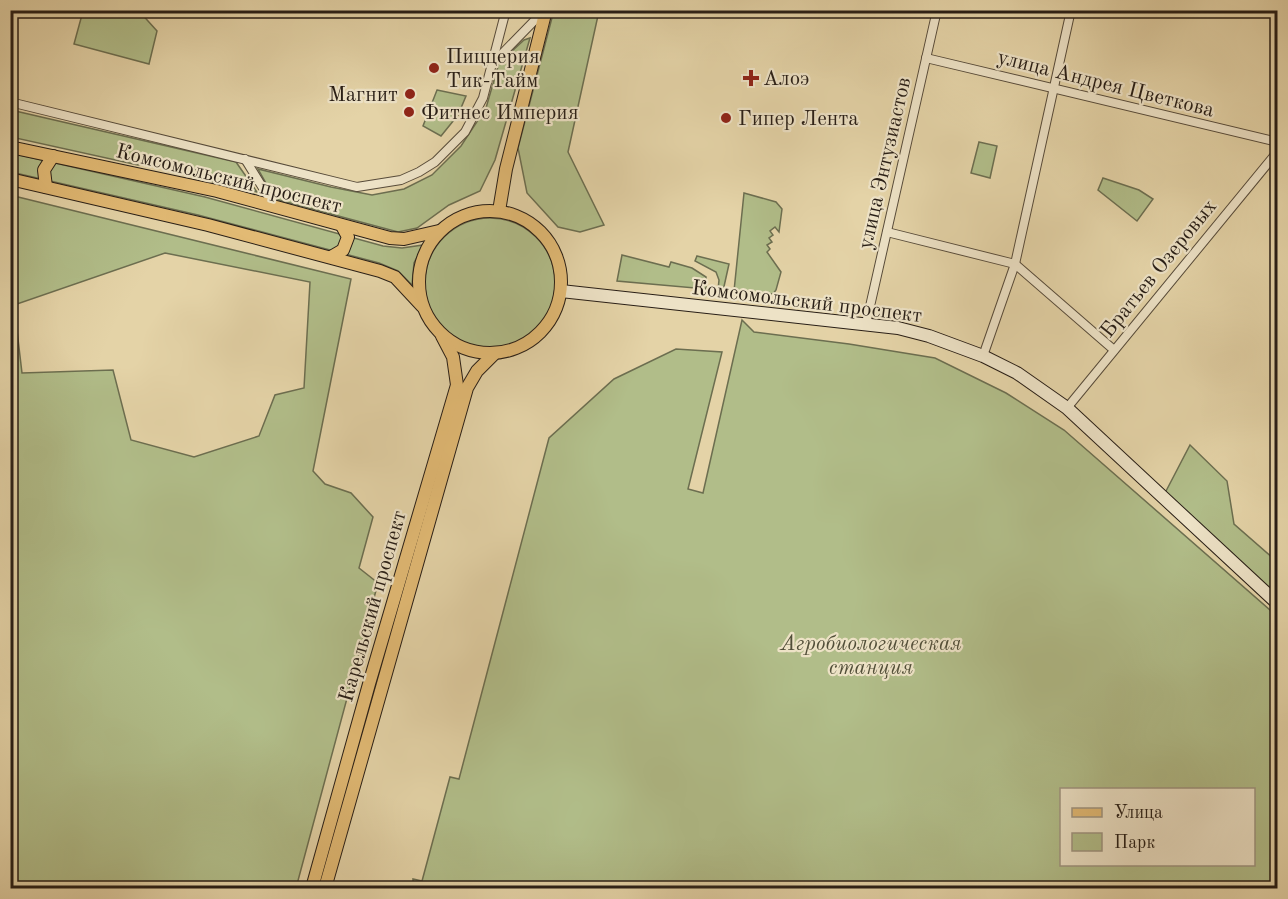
<svg xmlns="http://www.w3.org/2000/svg" width="1288" height="899" viewBox="0 0 1288 899" font-family="'Old Standard TT',serif">
<style>
.green{fill:#b1bd89;stroke:#6c6e50;stroke-width:1.5;fill-rule:evenodd}
.lines{fill:none;stroke-linecap:round;stroke-linejoin:round}
.street-casing{stroke:#574b3a;stroke-width:10}
.secondary-casing{stroke:#281e16;stroke-width:14}
.primary-casing{stroke:#281e16;stroke-width:14}
.street{stroke:#ede2c6;stroke-width:8}
.secondary{stroke:#ede2c6;stroke-width:12}
.primary{stroke:#e2ba74;stroke-width:12}
.poi-dot{fill:#8f2418;stroke:#ede2c6;stroke-width:2}
.labels{text-anchor:middle;stroke-width:4.5;stroke-linejoin:round;paint-order:stroke}
.poi-label{font-size:21px;fill:#281e16;stroke:#ede2c6;text-anchor:start}
.street-label{font-size:21px;fill:#281e16;stroke:#ede2c6}
.park-label{font-size:21px;font-style:italic;fill:#514e38;stroke:#ede2c6}
</style>
<rect width="100%" height="100%" fill="#e4d3a7"/>
<filter id="stains"><feTurbulence type="fractalNoise" baseFrequency=".00333" numOctaves="4"/><feColorMatrix values="0 0 0 0 .2 0 0 0 0 .09 0 0 0 0 .02 0 0 0 .5 -.17"/></filter>
<radialGradient id="worn" r=".72"><stop offset=".6" stop-color="#630" stop-opacity="0"/><stop offset="1" stop-color="#630" stop-opacity=".3"/></radialGradient>
<g class="green">
<path d="M554 10 599 11 568 152 604 225 580 232 558 227 527 193 518 148Z"/>
<path d="M83 11H139L157 31 149 64 74 44Z"/>
<path d="M530 38 495 160 480 191 449 205 417 228 398 232 275 199 258 169 331 187 372 195 404 189 432 175 461 146 486 108 499 63 524 40Z"/>
<path d="M437 90 466 96 458 115 441 136 423 126Z"/>
<path d="M11 110 236 162 257 192 213 182 202 171 155 161 138 165 11 137Z"/>
<path d="M979 142 997 146 990 178 971 173Z"/>
<path d="M11 153 205 197 383 246 402 248 423 245 414 263 412 285 398 271 379 263 198 215 11 172Z"/>
<path d="M1103 178 1139 190 1153 199 1137 221 1098 190Z"/>
<path d="M744 193 776 202 782 209 779 232 775 227 770 231 773 235 769 238 772 242 767 245 770 249 767 252 781 272 776 290 773 294 734 291Z"/>
<path d="M10 195 351 279 313 471 325 484 351 493 373 517 359 568 378 583 296 888H11ZM165 253 310 282 304 388 275 395 259 436 194 457 131 440 113 370 22 373 14 305Z"/>
<circle cx="490" cy="283" r="65"/>
<path d="M622 255 669 267 671 262 692 268 706 277V289L617 281Z"/>
<path d="M697 256 729 264 723 291 718 290 719 280 716 272 695 261Z"/>
<path d="M742 320 754 332 849 344 935 358 1006 393 1064 430 1277 616V888H413V879L422 881 450 777 459 779 549 438 614 379 676 349 722 352 688 489 703 493ZM1062 790H1254V864H1062Z"/>
<path d="M1190 445 1227 481 1234 524 1275 560 1277 595 1165 493Z"/>
</g>
<g class="lines">
<defs>
<g id="street">
<path d="M926 58 1278 142"/>
<path d="M493 63 535 20H543"/>
<path d="M10 102 357 187 401 180 419 172 435 162 465 132 483 98 506 10"/>
<path d="M245 159 274 206"/>
<path d="M887 232 1015 264 1114 350"/>
<path d="M866 324 937 10"/>
<path d="M983 356 1015 264 1071 10"/>
<path d="M1067 408 1278 151"/>
</g>
<path id="secondary" d="M561 291 898 328 929 336 983 356 1017 373 1067 408 1278 604"/>
<g id="primary">
<path d="M10 147 217 191 390 238 404 239 439 231"/>
<path d="M10 179 208 225 380 271 395 277 422 306"/>
<path d="M46 187 44 170 53 156"/>
<circle cx="490" cy="282" r="71"/>
<path d="M499 211 506 169 546 10"/>
<path d="M331 257 343 250 348 237 342 226"/>
<path d="M312 888 369 684 457 385 453 357 442 336"/>
<path d="M325 888 467 388 477 371 494 354"/>
</g>
</defs>
<use href="#street" class="street-casing"/>
<use href="#secondary" class="secondary-casing"/>
<use href="#primary" class="primary-casing"/>
<use href="#street" class="street"/>
<use href="#secondary" class="secondary"/>
<use href="#primary" class="primary"/>
</g>
<g class="poi-dot">
<circle cx="434" cy="68" r="6"/>
<path d="M748 69h6v6h6v6h-6v6h-6v-6h-6v-6h6z"/>
<circle cx="410" cy="94" r="6"/>
<circle cx="409" cy="112" r="6"/>
<circle cx="726" cy="118" r="6"/>
</g>
<g class="labels">
<g class="poi-label">
<text x="446" y="63">Пиццерия<tspan x="446" dy="24">Тик-Тайм</tspan></text>
<text x="763" y="85">Алоэ</text>
<text x="398" y="101" text-anchor="end">Магнит</text>
<text x="421" y="119">Фитнес Империя</text>
<text x="738" y="125">Гипер Лента</text>
</g>
<g class="street-label">
<text transform="translate(1106 83) rotate(14)" y="7">улица Андрея Цветкова</text>
<text transform="translate(884 163) rotate(-77)" y="7">улица Энтузиастов</text>
<text transform="translate(229 178) rotate(14)" y="7">Комсомольский проспект</text>
<text transform="translate(1158 268) rotate(-51)" y="7">Братьев Озеровых</text>
<text transform="translate(807 301) rotate(7)" y="7">Комсомольский проспект</text>
<text transform="translate(372 606) rotate(-74)" y="7">Карельский проспект</text>
</g>
<g class="park-label">
<text x="871" y="650">Агробиологическая<tspan x="871" dy="24">станция</tspan></text>
</g>
</g>
<rect width="1288" height="899" fill="none" stroke="#e4d3a7" stroke-width="36"/>
<rect x="12" y="12" width="1264" height="875" fill="none" stroke="#281e16" stroke-width="3"/>
<rect x="18" y="18" width="1252" height="863" fill="none" stroke="#281e16" stroke-width="1.5"/>
<rect x="1060" y="788" width="195" height="78" fill="#ede2c6" stroke="#9e9480" stroke-width="1.5"/>
<rect x="1072" y="808" width="30" height="9" fill="#e2ba74" stroke="#9e9480" stroke-width="1.5"/>
<text x="1114" y="818" font-size="18" fill="#281e16">Улица</text>
<rect x="1072" y="833" width="30" height="18" fill="#b1bd89" stroke="#9e9480" stroke-width="1.5"/>
<text x="1114" y="848" font-size="18" fill="#281e16">Парк</text>
<rect width="100%" height="100%" filter="url(#stains)"/>
<rect width="100%" height="100%" fill="url(#worn)"/>
</svg>
